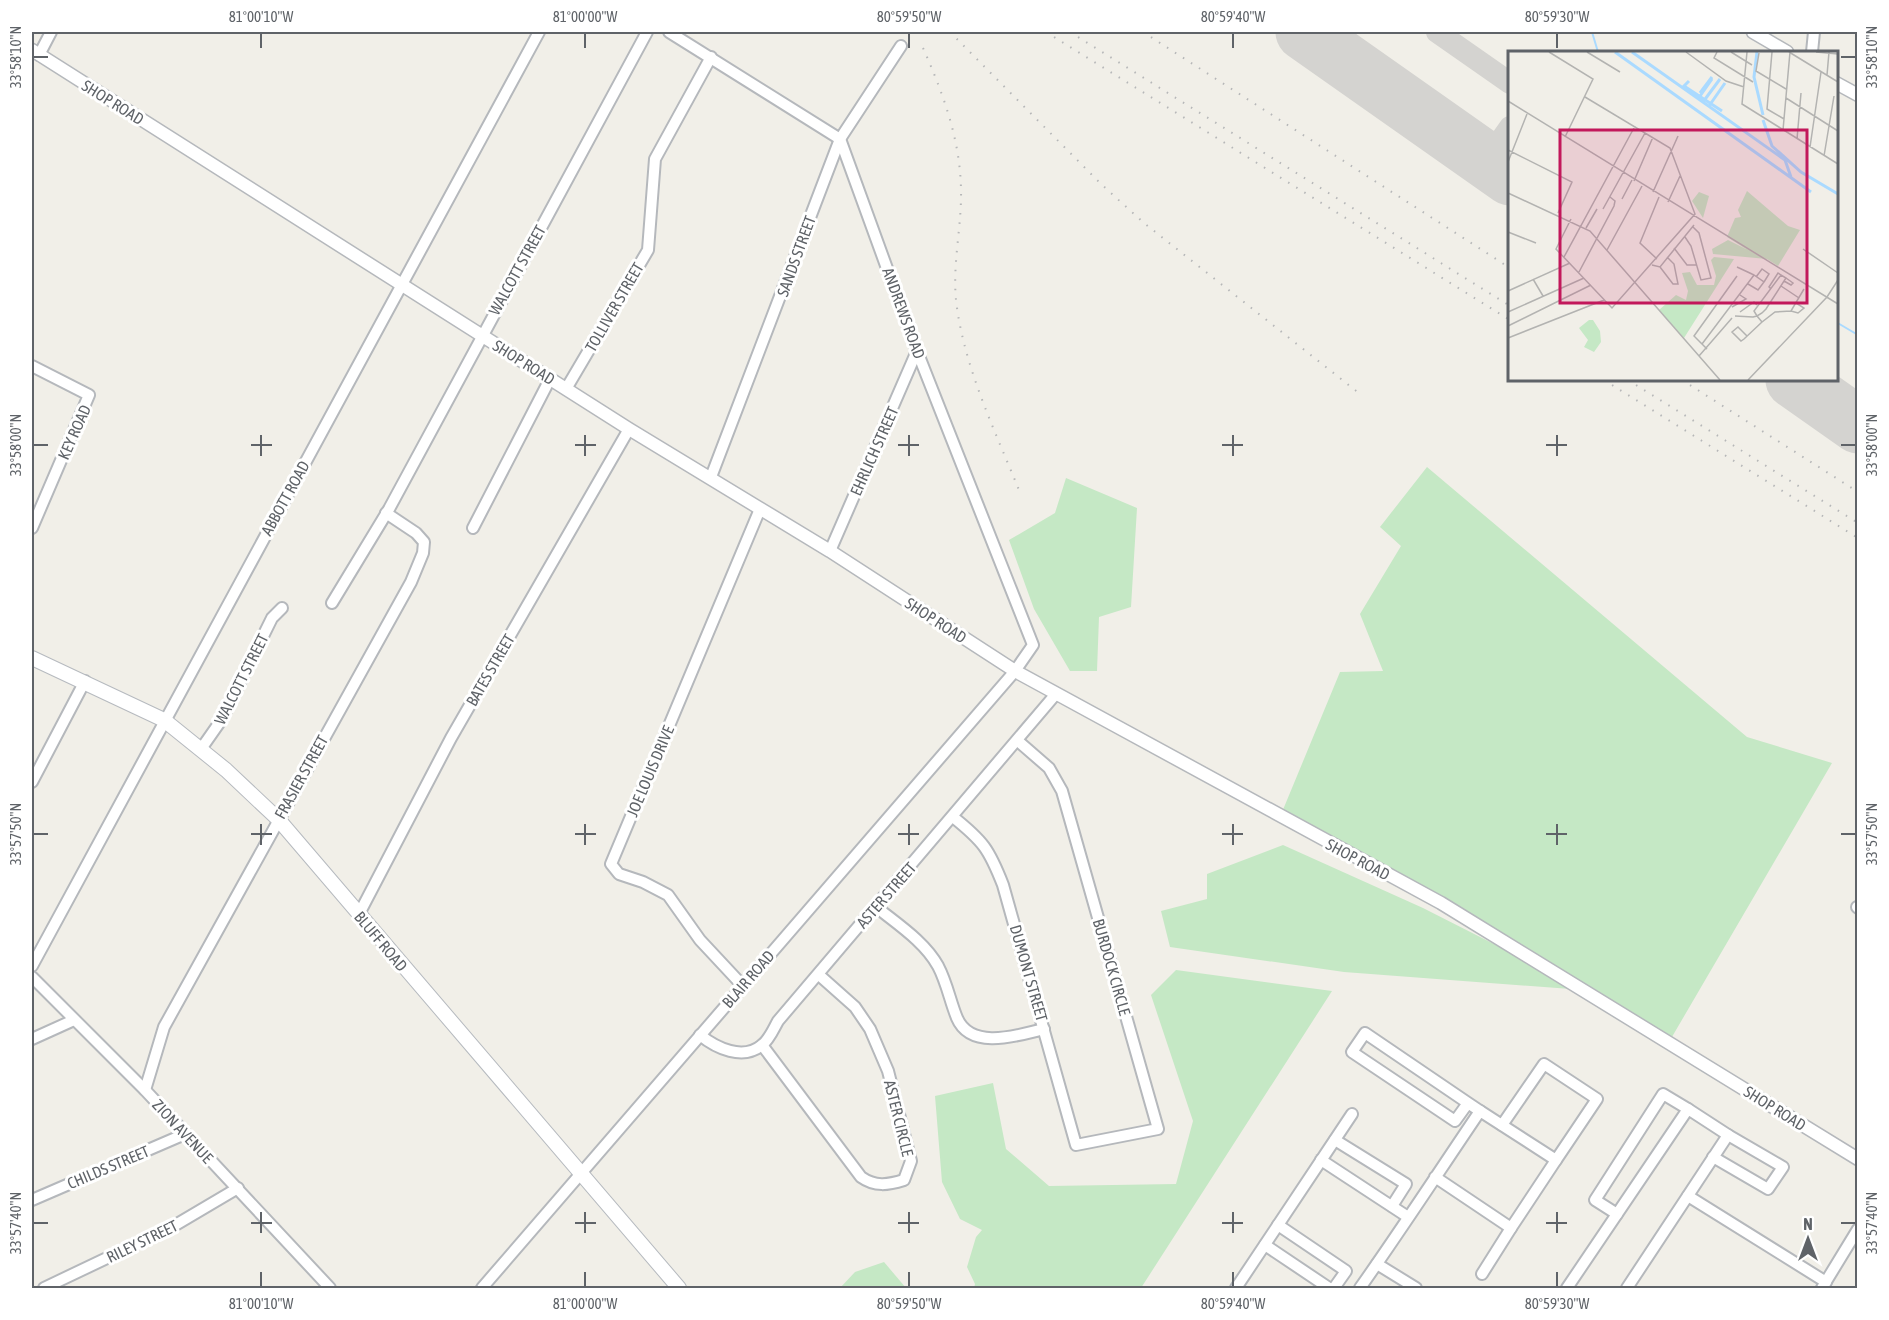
<svg xmlns="http://www.w3.org/2000/svg" width="1889" height="1320" viewBox="0 0 1889 1320" font-family="'Asap Condensed',sans-serif">
<style>
.green{fill:#c5e8c5}
.lines{fill:none;stroke-linecap:round;stroke-linejoin:round}
.stream{stroke:#aadaff;stroke-width:2}
.taxiway{stroke:#d4d3d0;stroke-width:22}
.runway{stroke:#d4d3d0;stroke-width:57}
.minor-casing{stroke:#b5b8bc;stroke-width:14}
.tertiary-casing{stroke:#b5b8bc;stroke-width:15}
.secondary-casing{stroke:#b6babf;stroke-width:16}
.minor{stroke:#fff;stroke-width:10}
.tertiary{stroke:#fff;stroke-width:12}
.secondary{stroke:#fff;stroke-width:14}
.rail{stroke:#b6b7b8;stroke-width:2;stroke-dasharray:1.5 8;stroke-linecap:butt}
.ticks{fill:none;stroke:#5f6368;stroke-width:2}
.labels{text-anchor:middle;stroke-width:6;stroke-linejoin:round;paint-order:stroke}
.street-label{font-size:16px;fill:#5f6368;stroke:#fff}
.inset-river{fill:none;stroke:#aadaff;stroke-width:3}
.inset-road{fill:none;stroke:#b3b3b1;stroke-width:1.5}
.view{fill:#c2185b;fill-opacity:0.15;stroke:#c2185b;stroke-width:3}
.inset-edge{fill:none;stroke:#5f6368;stroke-width:3}
.neatline{fill:none;stroke:#5f6368;stroke-width:2}
.ticks-label{font-size:15px;text-anchor:middle;fill:#5f6368}
</style>
<rect width="100%" height="100%" fill="#f1efe8"/>
<g class="green">
<path d="M1427 467 1747 737 1832 763 1669 1042 1584 990 1344 972 1170 947 1161 911 1207 899V874L1283 845 1423 908 1573 984 1280 817 1340 672 1383 671 1360 614 1401 546 1380 527Z"/>
<path d="M1066 478 1137 508 1131 607 1099 617 1097 671H1070L1034 609 1009 540 1055 513Z"/>
<path d="M1176 970 1332 991 1141 1288H974L975 1284 967 1267 976 1237 982 1230 960 1219 942 1182 935 1096 993 1083 1006 1149 1049 1186 1176 1184 1193 1121 1151 995Z"/>
<path d="M884 1262 906 1288H840L855 1272Z"/>
</g>
<g class="lines">
<g class="stream">
<path d="M1592 32 1598 52"/>
<path d="M1836 322 1858 335"/>
</g>
<g class="taxiway">
<path d="M1437 32 1510 83"/>
<path d="M1486 161 1510 127"/>
</g>
<g class="runway">
<path d="M1304 32 1510 177"/>
<path d="M1794 380 1858 425"/>
</g>
<defs>
<g id="minor">
<path d="M1812 52 1814 32"/>
<path d="M39 55 51 32"/>
<path d="M32 366 89 395 32 528"/>
<path d="M566 389 648 250 655 159 711 57"/>
<path d="M711 477 840 139 901 46"/>
<path d="M473 528 550 379"/>
<path d="M830 551 917 351"/>
<path d="M332 603 389 509 647 32"/>
<path d="M201 749 222 719 272 618 282 608"/>
<path d="M32 782 85 681"/>
<path d="M953 817C983 841 989 849 1003 885L1076 1145 1158 1129 1062 791 1049 768 1018 741"/>
<path d="M875 906C897 924 924 941 938 966 947 983 950 1001 957 1018 971 1051 1019 1035 1044 1029"/>
<path d="M1857 907 1858 908"/>
<path d="M359 914 451 738 629 429"/>
<path d="M32 966 539 32"/>
<path d="M32 977 145 1090 330 1288"/>
<path d="M742 985 700 940 668 895 643 882 619 874 611 864 760 509"/>
<path d="M700 1035C716 1048 743 1061 762 1045 769 1040 774 1028 778 1021L1055 695"/>
<path d="M32 1039 74 1020"/>
<path d="M762 1045 861 1177C875 1187 888 1185 904 1180L911 1161 888 1071 870 1029 855 1007 819 975"/>
<path d="M145 1090 164 1027 411 582 423 553 424 542 416 533 386 513"/>
<path d="M1468 1103 1455 1121 1352 1052 1365 1033 1468 1103 1480 1111"/>
<path d="M1502 1125 1544 1064 1597 1099 1556 1160"/>
<path d="M1335 1140 1406 1184 1392 1206"/>
<path d="M1713 1157 1768 1189 1783 1167 1728 1135"/>
<path d="M1321 1160 1408 1217"/>
<path d="M1688 1196 1826 1282"/>
<path d="M32 1200 185 1134"/>
<path d="M1617 1214 1595 1200 1663 1094 1688 1109"/>
<path d="M1278 1225 1346 1271 1334 1288"/>
<path d="M1265 1245 1329 1288"/>
<path d="M1377 1264 1416 1288"/>
<path d="M1482 1274 1511 1228"/>
<path d="M44 1288 172 1227 238 1188"/>
<path d="M482 1288 1015 671 1033 645 917 351 840 139 669 32"/>
<path d="M1236 1288 1352 1114"/>
<path d="M1360 1288C1401 1230 1440 1170 1480 1111L1556 1160 1511 1228 1435 1177"/>
<path d="M1567 1288 1688 1109 1728 1135 1627 1288"/>
<path d="M1822 1288 1858 1229"/>
</g>
<g id="tertiary">
<path d="M1753 32 1787 52"/>
<path d="M32 50 629 429 830 551 1015 671 1441 903 1858 1159"/>
<path d="M1836 83 1858 95"/>
</g>
<path id="secondary" d="M32 658 164 720 226 770 278 819 679 1288"/>
</defs>
<use href="#minor" class="minor-casing"/>
<use href="#tertiary" class="tertiary-casing"/>
<use href="#secondary" class="secondary-casing"/>
<use href="#minor" class="minor"/>
<use href="#tertiary" class="tertiary"/>
<use href="#secondary" class="secondary"/>
<g class="rail">
<path d="M950 32 1101 184 1144 223 1360 394"/>
<path d="M1046 32 1510 320"/>
<path d="M1070 32 1510 306"/>
<path d="M1143 32 1510 268"/>
<path d="M923 48C943 93 960 139 961 189 962 228 951 268 957 308 966 371 995 431 1019 490"/>
<path d="M1604 380 1858 538"/>
<path d="M1628 380 1858 523"/>
<path d="M1682 380 1858 492"/>
</g>
</g>
<path class="ticks" d="M261 33V48M585 33V48M909 33V48M1233 33V48M1557 33V48M33 57H48M1841 57H1856M261 435V456M585 435V456M909 435V456M1233 435V456M1557 435V456M33 445H48M251 445H272M575 445H596M898 445H919M1222 445H1243M1546 445H1567M1841 445H1856M261 824V845M585 824V845M909 824V845M1233 824V845M1557 824V845M33 834H48M251 834H272M575 834H596M898 834H919M1222 834H1243M1546 834H1567M1841 834H1856M261 1212V1233M585 1212V1233M909 1212V1233M1233 1212V1233M1557 1212V1233M33 1223H48M251 1223H272M575 1223H596M898 1223H919M1222 1223H1243M1546 1223H1567M1841 1223H1856M261 1272V1287M585 1272V1287M909 1272V1287M1233 1272V1287M1557 1272V1287"/>
<g class="labels">
<g class="street-label">
<text transform="translate(113 102) rotate(32)" y="6">SHOP ROAD</text>
<text transform="translate(796 256) rotate(-70)" y="6">SANDS STREET</text>
<text transform="translate(517 270) rotate(-61)" y="6">WALCOTT STREET</text>
<text transform="translate(614 307) rotate(-60)" y="6">TOLLIVER STREET</text>
<text transform="translate(904 313) rotate(70)" y="6">ANDREWS ROAD</text>
<text transform="translate(524 362) rotate(32)" y="6">SHOP ROAD</text>
<text transform="translate(74 432) rotate(-66)" y="6">KEY ROAD</text>
<text transform="translate(874 451) rotate(-66)" y="6">EHRLICH STREET</text>
<text transform="translate(285 498) rotate(-61)" y="6">ABBOTT ROAD</text>
<text transform="translate(936 620) rotate(33)" y="6">SHOP ROAD</text>
<text transform="translate(490 670) rotate(-60)" y="6">BATES STREET</text>
<text transform="translate(241 679) rotate(-63)" y="6">WALCOTT STREET</text>
<text transform="translate(650 771) rotate(-67)" y="6">JOE LOUIS DRIVE</text>
<text transform="translate(301 777) rotate(-61)" y="6">FRASIER STREET</text>
<text transform="translate(1358 859) rotate(28)" y="6">SHOP ROAD</text>
<text transform="translate(886 895) rotate(-49)" y="6">ASTER STREET</text>
<text transform="translate(381 941) rotate(50)" y="6">BLUFF ROAD</text>
<text transform="translate(1112 967) rotate(74)" y="6">BURDOCK CIRCLE</text>
<text transform="translate(1029 973) rotate(74)" y="6">DUMONT STREET</text>
<text transform="translate(748 979) rotate(-49)" y="6">BLAIR ROAD</text>
<text transform="translate(1775 1108) rotate(32)" y="6">SHOP ROAD</text>
<text transform="translate(899 1118) rotate(76)" y="6">ASTER CIRCLE</text>
<text transform="translate(183 1131) rotate(47)" y="6">ZION AVENUE</text>
<text transform="translate(108 1167) rotate(-23)" y="6">CHILDS STREET</text>
<text transform="translate(142 1241) rotate(-26)" y="6">RILEY STREET</text>
</g>
</g>
<g transform="translate(1508 51)">
<rect width="330" height="330" fill="#f1efe8"/>
<path d="M239 140 280 175 292 179 270 215 259 208 205 203 204 198 220 189 238 198 219 186 227 167 233 166 230 159ZM191 141 201 145 195 167 184 150ZM206 206 226 208 176 287 151 259 168 244 178 249 180 240 174 222 182 221 189 234H206L208 225 203 209ZM81 269H85L92 280 93 291 86 301 76 296 80 289 71 277Z" fill="#c5e8c5"/>
<path class="inset-river" d="M107 1 303 141M124 1 277 109 283 126M249 1 246 26 255 64M181 30 176 35 214 60M192 42 204 26M190 48 204 28M195 51 212 28M201 55 217 32M255 69 264 95 293 121 330 143"/>
<path class="inset-road" d="M41 1 85 28 57 86M79 1 112 21M178 1 218 30 236 36M209 1 206 7 245 31M223 1 244 14M239 1 234 53 330 113M264 1 259 58 276 68M281 1 330 31M308 1 330 3M251 2 248 20 278 38M319 24 321 1M278 47 330 80M0 50 330 253M275 79 282 1M289 88 293 42M302 96 313 21M0 99 64 131 50 162M316 105 326 45M0 111 19 63M126 130 145 86M145 141 170 85M0 142 82 180 212 329M114 148 124 129M160 151 172 125M95 158 137 82M63 168 48 198 104 257 187 163 162 97 77 46M78 177 89 158M0 181 28 192M177 186 183 195 193 229 203 227 191 182 185 176M166 197 179 214H189M295 198 330 222M99 199 134 135M56 206 127 75M149 208 132 192 151 146M144 214 152 216 186 174M152 216 165 233H170L166 213 159 206M71 221 106 155 107 150 102 146M244 223 229 216 246 224M248 226 254 218 261 223 256 231M25 228 35 245M276 230 283 234 285 232 278 227M273 235 291 247M263 238 261 236 270 222 273 224M0 240 62 212M224 256 238 248 232 244M283 260 290 262 296 257 288 252M0 261 76 227M232 261 246 251 249 254M227 265 245 266 249 265 254 262 258 258 278 227 273 224 246 260 249 265 254 271 267 261 283 260 296 238M0 275 83 234M239 285 230 276 224 281 233 290 236 288 254 271M0 287 96 249M194 293 186 285 229 225M199 298 194 293 246 224 256 231 250 239 240 233M191 305 224 267M240 329 319 246 330 229"/>
<path class="view" d="M52 79H299V252H52Z"/>
<rect width="330" height="330" class="inset-edge"/>
</g>
<rect width="1889" height="1320" fill="none" stroke="#ffffff" stroke-width="66"/>
<g transform="translate(1808 1239)" stroke="#ffffff" stroke-width="4.5" paint-order="stroke">
<path d="M0-4.5L10 22L0 15L-10 22Z" fill="#5f6368"/>
<text y="-9" font-size="16" font-weight="bold" text-anchor="middle" fill="#5f6368">N</text>
</g>
<rect x="33" y="33" width="1823" height="1254" class="neatline"/>
<g class="ticks-label">
<text x="261" y="22">81°00'10"W</text>
<text x="585" y="22">81°00'00"W</text>
<text x="909" y="22">80°59'50"W</text>
<text x="1233" y="22">80°59'40"W</text>
<text x="1557" y="22">80°59'30"W</text>
<text transform="translate(16 57) rotate(-90)" y="5">33°58'10"N</text>
<text transform="translate(1872 57) rotate(-90)" y="5">33°58'10"N</text>
<text transform="translate(16 445) rotate(-90)" y="5">33°58'00"N</text>
<text transform="translate(1872 445) rotate(-90)" y="5">33°58'00"N</text>
<text transform="translate(16 834) rotate(-90)" y="5">33°57'50"N</text>
<text transform="translate(1872 834) rotate(-90)" y="5">33°57'50"N</text>
<text transform="translate(16 1223) rotate(-90)" y="5">33°57'40"N</text>
<text transform="translate(1872 1223) rotate(-90)" y="5">33°57'40"N</text>
<text x="261" y="1309">81°00'10"W</text>
<text x="585" y="1309">81°00'00"W</text>
<text x="909" y="1309">80°59'50"W</text>
<text x="1233" y="1309">80°59'40"W</text>
<text x="1557" y="1309">80°59'30"W</text>
</g>
</svg>
